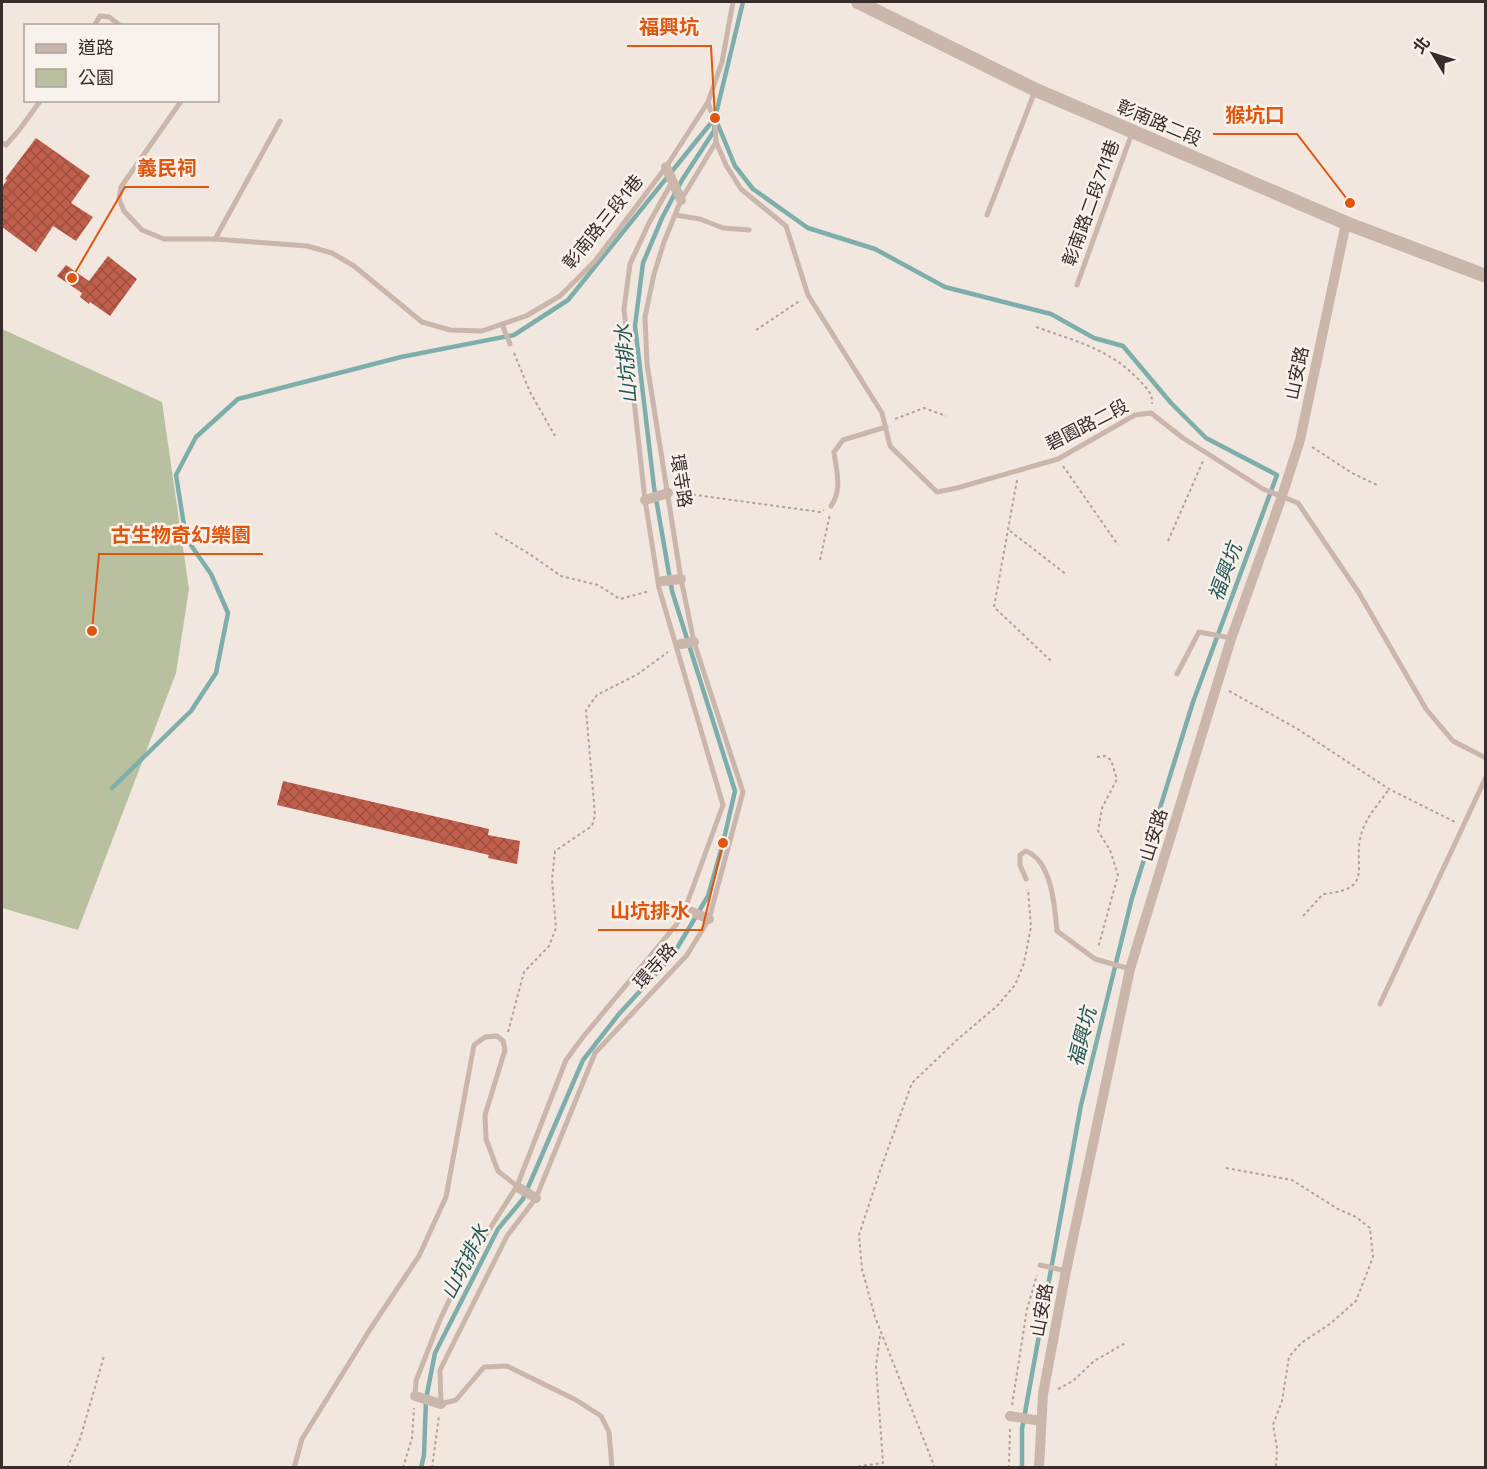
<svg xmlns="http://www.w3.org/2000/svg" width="1487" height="1469" viewBox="0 0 1487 1469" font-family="'Space Grotesk','Noto Sans TC',sans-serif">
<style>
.green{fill:#b8c09f}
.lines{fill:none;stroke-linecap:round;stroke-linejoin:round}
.stream{stroke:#7eaeac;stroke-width:4.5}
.building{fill:url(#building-cross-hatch)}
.path{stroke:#b5a095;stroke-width:2;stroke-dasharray:3 3;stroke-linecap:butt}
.service{stroke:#cab6ab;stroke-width:5}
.minor{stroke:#cab6ab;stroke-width:10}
.tertiary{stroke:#cab6ab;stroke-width:14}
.labels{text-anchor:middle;stroke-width:5;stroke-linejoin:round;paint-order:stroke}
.street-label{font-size:18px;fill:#382d2a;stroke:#f9f1eb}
.water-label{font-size:20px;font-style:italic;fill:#215856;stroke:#f9f1eb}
.leader{fill:none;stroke:#df570e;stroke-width:2}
.callout-dot{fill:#df570e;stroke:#f9f1eb;stroke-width:2}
.callout-label{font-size:20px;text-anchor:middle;font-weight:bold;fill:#df570e;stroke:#f9f1eb;stroke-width:5;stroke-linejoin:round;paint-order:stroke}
</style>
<defs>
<pattern id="building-cross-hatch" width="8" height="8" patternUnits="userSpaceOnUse" patternTransform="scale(1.5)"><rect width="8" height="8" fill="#c15f4d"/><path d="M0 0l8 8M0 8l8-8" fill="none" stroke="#9e4f40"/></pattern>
</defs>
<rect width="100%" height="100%" fill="#f2e7de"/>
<path class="green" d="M2 329 162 402 189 589 176 673 78 930 2 908Z"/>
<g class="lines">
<g class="stream">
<path d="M716 120 735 166 753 189 808 228 875 249 945 287 1051 314 1094 338 1123 346 1171 403 1206 438 1277 475 1193 702 1132 898 1081 1105 1022 1429V1468"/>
<path d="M112 788 191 711 216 673 228 613 211 574 186 538 176 475 196 437 238 399 401 357 514 335 568 300 715 118"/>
<path d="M421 1468 424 1455 426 1399 435 1353 498 1229 523 1199 583 1060 619 1014 673 955 708 896 723 843 735 791 672 591 654 487 635 326 643 263 662 218 682 180 714 131 715 118 743 2"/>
</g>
</g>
<g class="building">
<path d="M36 138 90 176 71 203 93 217 76 241 53 226 36 252 2 227V187L7 180 5 179Z"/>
<path d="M108 256 137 279 110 316 90 302 89 304 80 297 82 293 57 276 66 265 89 281Z"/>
<path d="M283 781 489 829 488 835 520 841 517 864 488 858 489 855 277 805Z"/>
</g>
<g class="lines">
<g class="path">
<path d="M1036 327C1075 341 1110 349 1139 380 1146 388 1153 393 1152 404"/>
<path d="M756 330 801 300"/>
<path d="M514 353 530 392 555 436"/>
<path d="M895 419 924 408 946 416"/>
<path d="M1312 447 1352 473 1377 485"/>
<path d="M1063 466 1118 545"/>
<path d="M1017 480 994 607 1051 661"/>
<path d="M681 493 820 512 824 510"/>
<path d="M1010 531 1067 575"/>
<path d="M495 533 531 555 561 576 598 585 620 599 650 591"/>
<path d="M1168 541 1203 461"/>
<path d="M820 560 830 514"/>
<path d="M1229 691 1296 728 1389 789 1455 822"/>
<path d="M1097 757 1105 756 1111 760 1117 779 1102 808 1098 831 1110 850 1118 875 1098 948"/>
<path d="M1303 916 1323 894C1379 889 1349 864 1363 829 1368 815 1381 801 1389 789"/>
<path d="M508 1032 524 972 549 946 556 928 552 879 555 851 592 826 595 815 586 710 597 695 638 674 668 652"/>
<path d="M1226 1168 1292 1180 1338 1209 1356 1217 1370 1228 1373 1257 1356 1301 1330 1324 1301 1343 1289 1357 1282 1401 1273 1425 1277 1448 1276 1468"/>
<path d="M1058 1389 1073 1381 1094 1361 1127 1342"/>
<path d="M1012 1405 1027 1309 1037 1275"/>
<path d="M67 1468 80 1439 104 1356"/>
<path d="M403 1468 412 1438 414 1408"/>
<path d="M432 1468 439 1416"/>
<path d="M846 1468 883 1463 876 1366 880 1336"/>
<path d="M935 1468 875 1317 862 1269 859 1235 881 1168 912 1083 958 1039 997 1006 1015 985 1024 963 1031 927 1028 889"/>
<path d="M1009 1468 1010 1428"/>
</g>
<g class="service">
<path d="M94 26 100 16 109 17 121 26"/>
<path d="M182 100 121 187 119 199 124 211 142 230 164 239H215L307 246 332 253 354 266 422 322 450 330 482 331 526 316 560 296 595 261 666 167 708 102 722 62 733 2"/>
<path d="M708 102 715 124 716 142 726 165 741 189 786 226 808 295 882 413 890 446 937 492 957 488 1058 459 1135 415 1151 413 1183 438 1263 489 1298 503 1359 593 1426 709 1453 741 1486 758"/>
<path d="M2 143 6 145 19 130 41 100"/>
<path d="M675 215 700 219 723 228 749 230"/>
<path d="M987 215 1035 91"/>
<path d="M215 239 280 121"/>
<path d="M1077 285 1132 133"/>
<path d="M502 324 510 344"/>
<path d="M831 506C843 489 836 470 834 452L843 440 886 427"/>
<path d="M1177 674 1199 632 1231 638"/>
<path d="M1026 879 1020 865V855L1026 851C1052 861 1055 908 1057 931L1095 959 1130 969"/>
<path d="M1380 1004 1486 777"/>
<path d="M1040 1265 1066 1271"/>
<path d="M415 1396 416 1381 439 1322 464 1269 517 1186 566 1060 583 1037 676 925 685 909 723 805 659 588 645 500 624 309 630 264 649 223 672 182"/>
<path d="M294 1468 302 1439 369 1331 419 1256 446 1197 474 1045 485 1037 497 1036 503 1041 505 1050 485 1115 486 1139 498 1171 518 1187"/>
<path d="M612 1468 609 1432 601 1416 576 1400 507 1366 484 1367 456 1400 441 1404 440 1370 507 1236 536 1198 595 1053 687 955 709 919 743 792 694 642 681 579 647 364 645 317 654 274 664 242 681 200 716 142"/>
</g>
<g class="minor">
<path d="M666 167 681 200"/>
<path d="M645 500 668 493"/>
<path d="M663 581 681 579"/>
<path d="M681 644 694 642"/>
<path d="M685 909 709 919"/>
<path d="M519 1188 536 1198"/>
<path d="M415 1396 441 1404"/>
<path d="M1010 1416 1041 1421"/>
<path d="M1039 1468 1043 1394 1066 1271 1130 969 1231 639 1282 496 1300 440 1346 223"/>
</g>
<path class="tertiary" d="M858 2 1036 90 1346 223 1486 276"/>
</g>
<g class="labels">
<g class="street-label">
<text transform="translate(1159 123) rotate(23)" y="6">彰南路二段</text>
<text transform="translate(1091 203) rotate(-70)" y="6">彰南路二段711巷</text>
<text transform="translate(603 222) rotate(-51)" y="6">彰南路三段1巷</text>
<text transform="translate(1297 373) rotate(-78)" y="6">山安路</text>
<text transform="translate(1087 425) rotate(-27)" y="6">碧園路二段</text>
<text transform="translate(681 481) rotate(81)" y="6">環寺路</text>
<text transform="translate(1154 835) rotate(-73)" y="6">山安路</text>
<text transform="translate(655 966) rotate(-48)" y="6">環寺路</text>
<text transform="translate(1042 1310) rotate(-80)" y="6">山安路</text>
</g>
<g class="water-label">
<text transform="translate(626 364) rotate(-95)" y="7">山坑排水</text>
<text transform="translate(1225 572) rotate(-70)" y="7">福興坑</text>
<text transform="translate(1082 1037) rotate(-76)" y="7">福興坑</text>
<text transform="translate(465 1262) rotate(-63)" y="7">山坑排水</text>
</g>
</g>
<path class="leader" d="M715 118L711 46H627M1350 203L1297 134H1213M72 278L125 187H209M92 631L99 554H263M723 843L702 930H598"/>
<g class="callout-dot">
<circle cx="715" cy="118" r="6"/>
<circle cx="1350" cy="203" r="6"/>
<circle cx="72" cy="278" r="6"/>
<circle cx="92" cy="631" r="6"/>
<circle cx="723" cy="843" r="6"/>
</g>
<g class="callout-label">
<text x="669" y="34">福興坑</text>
<text x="1255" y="122">猴坑口</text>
<text x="167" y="175">義民祠</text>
<text x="181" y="542">古生物奇幻樂園</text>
<text x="650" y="918">山坑排水</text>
</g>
<rect width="1487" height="1469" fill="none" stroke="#382d2a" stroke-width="6"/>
<rect x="24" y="24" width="195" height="78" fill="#f9f1eb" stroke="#aca39e" stroke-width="1.5"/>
<rect x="36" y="44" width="30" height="9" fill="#cab6ab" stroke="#aca39e" stroke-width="1.5"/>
<text x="78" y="54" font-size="18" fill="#382d2a">道路</text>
<rect x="36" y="69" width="30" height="18" fill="#b8c09f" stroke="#aca39e" stroke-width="1.5"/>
<text x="78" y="84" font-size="18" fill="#382d2a">公園</text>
<g transform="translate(1433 54) rotate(308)" stroke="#f9f1eb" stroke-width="4.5" paint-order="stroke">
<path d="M0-4.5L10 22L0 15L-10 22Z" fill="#382d2a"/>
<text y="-9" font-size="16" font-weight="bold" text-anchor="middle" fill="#382d2a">北</text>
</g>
</svg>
